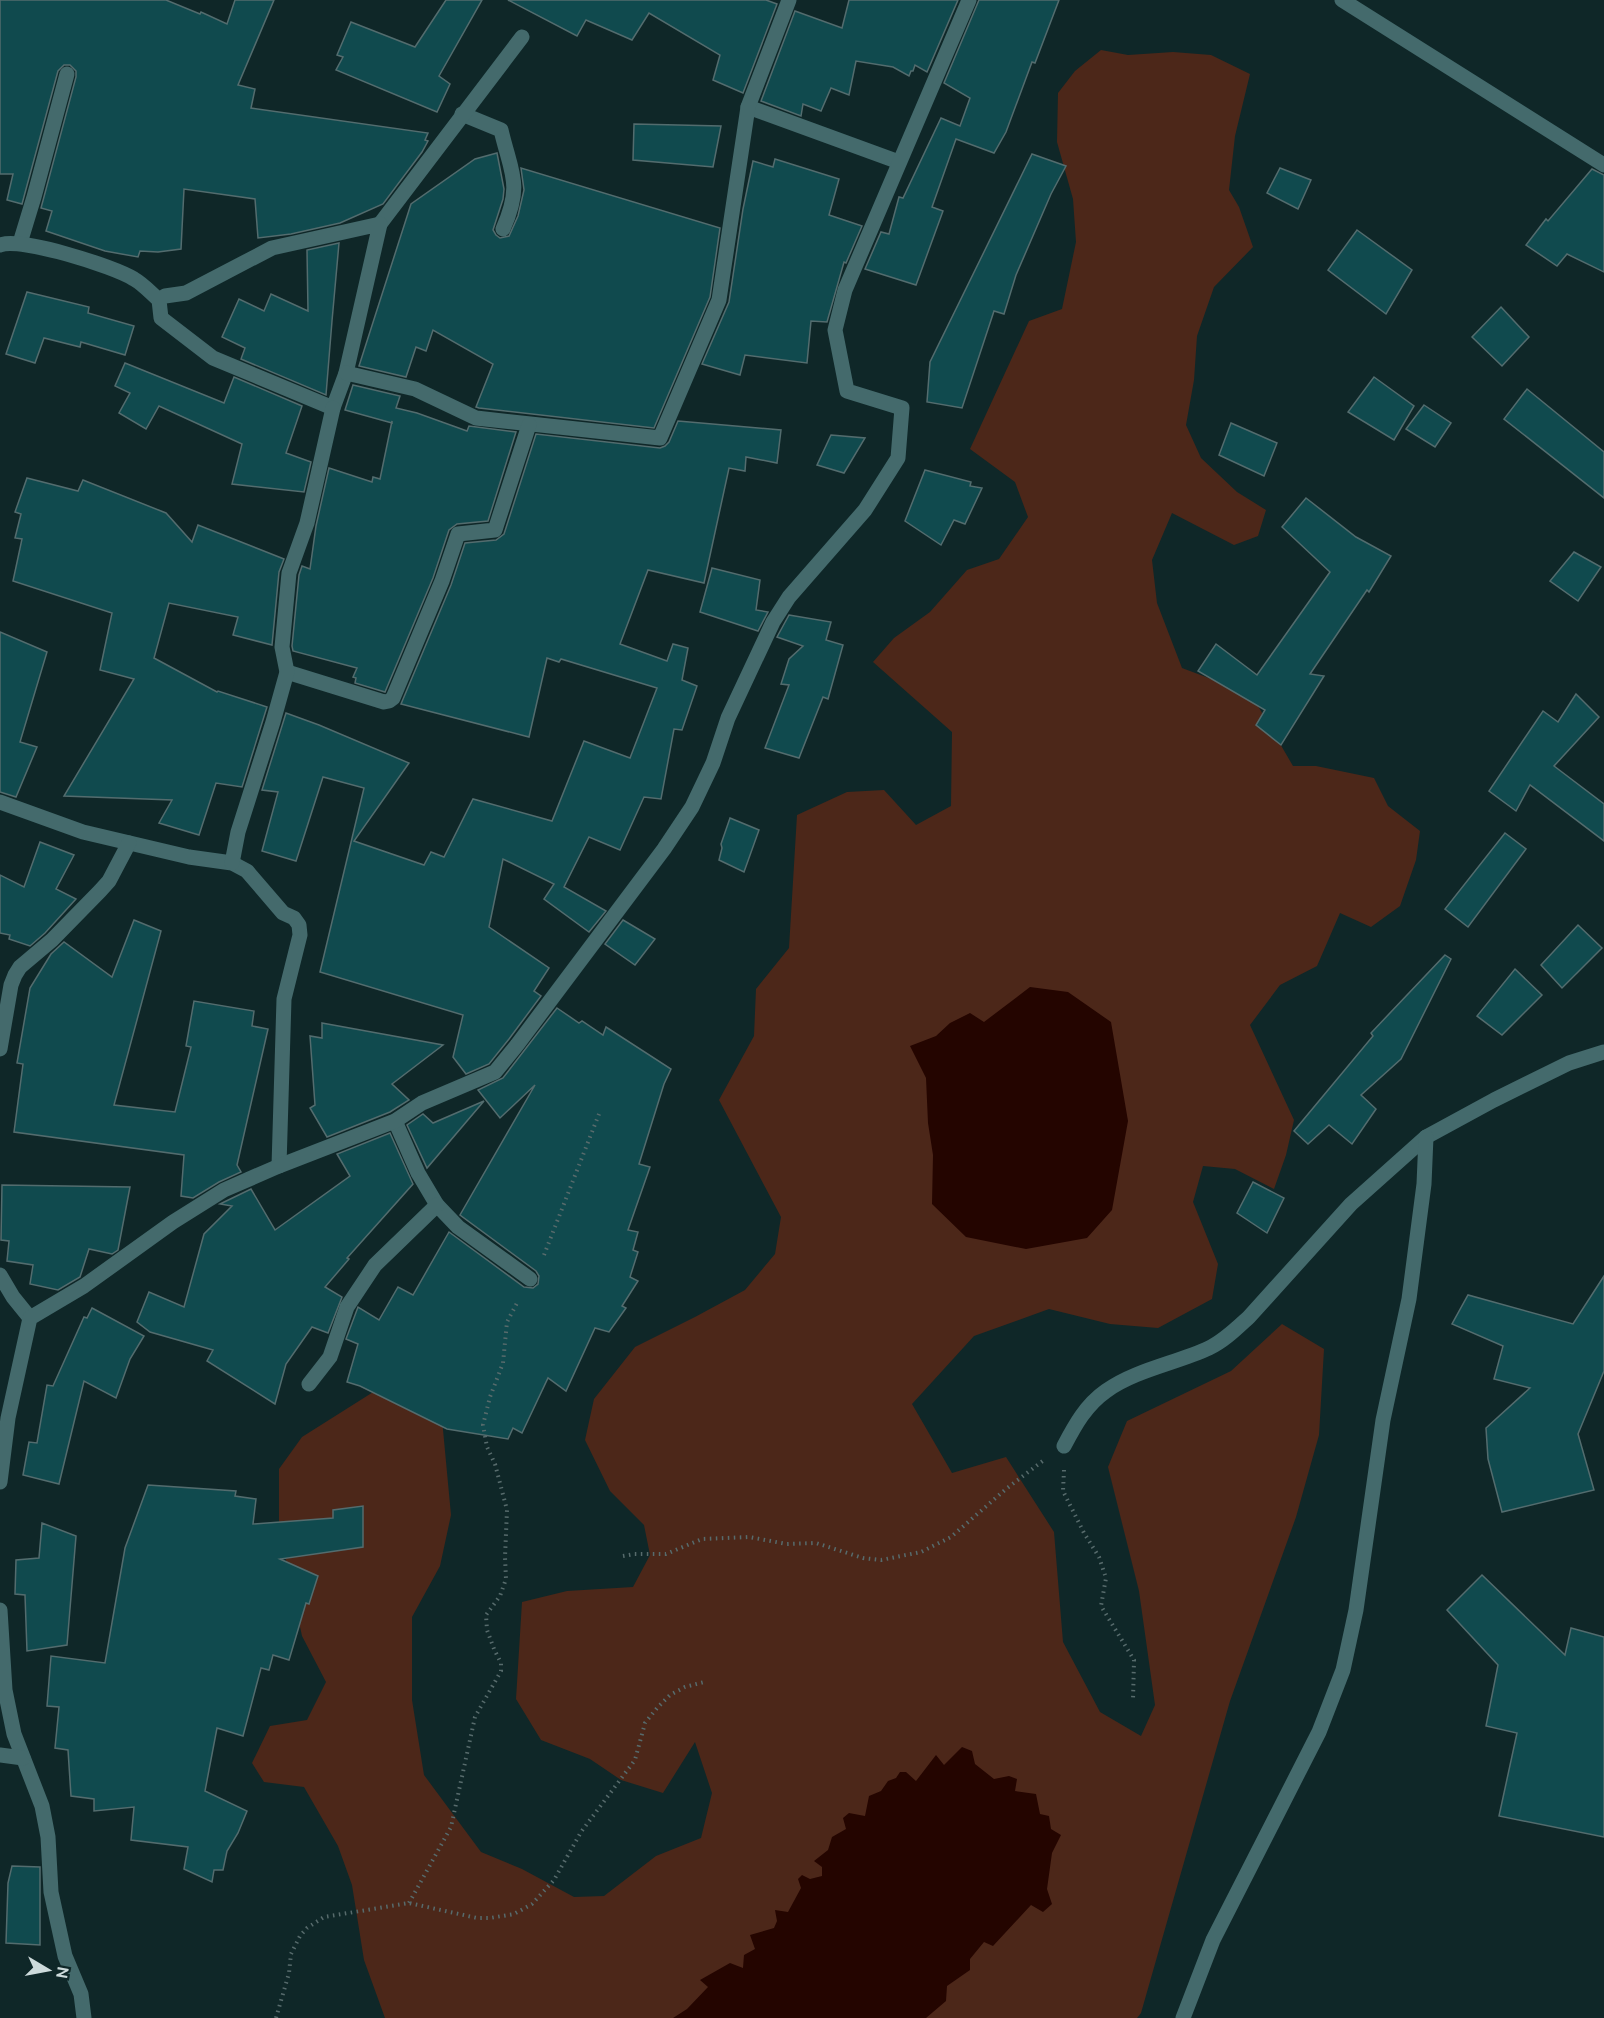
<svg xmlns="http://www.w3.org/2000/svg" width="1604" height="2018" viewBox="0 0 1604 2018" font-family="Ubuntu,sans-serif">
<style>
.green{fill:#4c2719}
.water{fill:#240500}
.building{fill:#104a4e;stroke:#536c6e;stroke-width:1.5}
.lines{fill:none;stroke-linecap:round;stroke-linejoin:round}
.path{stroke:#576b6c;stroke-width:4;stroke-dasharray:1.5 4.5;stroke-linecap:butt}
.minor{stroke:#446a6c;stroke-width:15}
</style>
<rect width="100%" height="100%" fill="#0f2728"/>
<path class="green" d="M1101 50 1128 55 1173 52 1211 55 1250 74 1235 136 1229 190 1239 207 1253 247 1214 287 1197 336 1194 380 1186 425 1201 458 1237 492 1266 510 1258 536 1234 545 1172 513 1152 560 1157 603 1182 668 1251 694 1293 766H1316L1374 778 1388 806 1420 831 1416 860 1400 906 1371 927 1340 913 1317 966 1280 985 1250 1025 1294 1120 1286 1155 1274 1189 1235 1169 1203 1166 1193 1202 1218 1264 1212 1299 1158 1328 1110 1324 1049 1309 974 1336 912 1404 952 1473 1006 1457 1054 1532 1063 1642 1100 1712 1141 1736 1155 1705 1139 1591 1108 1467 1127 1421 1231 1371 1282 1324 1324 1349 1319 1435 1296 1517 1230 1701 1141 2013 1137 2018H385L364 1960 352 1885 338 1846 304 1787 264 1782 252 1763 270 1726 307 1720 326 1682 302 1636 279 1527V1469L302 1437 378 1389 442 1419 451 1515 440 1566 412 1617V1700L424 1775 481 1852 522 1869 574 1897 604 1896 656 1856 701 1838 712 1793 695 1742 663 1793 621 1780 590 1759 541 1740 516 1699 522 1602 567 1591 633 1587 650 1555 644 1525 610 1491 585 1440 594 1399 635 1347 695 1317 745 1290 775 1254 781 1217 719 1100 754 1036 756 989 789 948 797 815 847 792 884 790 916 825 951 806 952 732 873 662 894 638 930 612 967 570 999 559 1028 517 1015 482 970 449 1029 321 1062 309 1076 242 1073 199 1057 142 1058 93 1075 71Z"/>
<g class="water">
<path d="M1030 987 1068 992 1111 1022 1128 1121 1112 1210 1087 1238 1026 1249 966 1237 932 1204 933 1155 928 1123 926 1078 910 1046 936 1036 950 1023 970 1013 984 1022Z"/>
<path d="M962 1747 972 1751 975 1764 994 1779 1009 1776 1017 1779 1015 1791 1036 1794 1040 1814 1049 1816 1051 1829 1061 1835 1052 1853 1047 1889 1052 1904 1043 1912 1031 1905 993 1946 984 1942 970 1959V1970L947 1986 946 2001 926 2018H673L687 2009 708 1987 700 1980 730 1963 743 1968 744 1955 755 1949 750 1935 774 1928 777 1921 775 1910 788 1912 801 1888 798 1879 802 1875 810 1879 822 1876V1867L814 1861 828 1850 832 1837 846 1829 843 1818 849 1813 865 1816 869 1796 881 1791 888 1781 896 1778 900 1772H906L916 1781 936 1755 944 1765Z"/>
</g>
<g class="building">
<path d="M0 0H166L200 14 201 12 227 24 235 0H274L238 85 255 89 251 108 428 133 425 140 428 141 422 152 383 204 340 223 291 234 258 238 255 199 184 189 181 249 158 252 140 251 138 257 105 251 46 231 52 211 41 208 76 77V71L70 65H64L58 71 22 204 7 200 13 174H0Z"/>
<path d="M446 0H482L439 76 450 84 437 112 336 70 343 57 337 55 351 22 415 47Z"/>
<path d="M508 0H766L777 4 743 93 713 80 720 55 649 13 632 40 586 20 577 36Z"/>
<path d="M849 0H958L927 72 915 65 913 71H911L909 76 893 67 856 61 849 95 831 88 821 111 803 104 801 116 761 101 795 11 842 28Z"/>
<path d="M979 0H1059L1035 63 1032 62 1006 132 994 153 956 139 932 207 943 211 916 285 865 269 881 232 889 234 899 197 903 198 941 118 960 126 970 98 944 83Z"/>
<path d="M634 124 721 126 713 167 633 160Z"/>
<path d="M497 153 504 189 503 199 493 230 496 235 500 238 509 236 518 216 524 190 521 168 720 228 710 297 654 428 479 408 476 407 493 364 433 330 426 351 416 347 406 377 359 366 411 204 475 159Z"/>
<path d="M1032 154 1066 166 1051 194 1016 275 1004 314 994 311 962 408 927 402 930 362Z"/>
<path d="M775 159 839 179 829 215 862 226 846 263 844 262 827 322 811 321 807 363 745 355 740 375 702 364 729 302 743 209 753 161 773 167Z"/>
<path d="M1280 168 1311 180 1298 209 1267 193Z"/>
<path d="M1592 169 1604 175V272L1567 254 1557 266 1526 245 1546 219 1548 221Z"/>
<path d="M1357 230 1412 270 1386 314 1328 270Z"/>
<path d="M339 243 332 321 326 395 241 359 245 348 222 337 239 299 264 311 271 294 308 311 307 250Z"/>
<path d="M27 292 89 307 88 313 134 326 125 355 81 342 80 347 44 338 35 363 6 354Z"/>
<path d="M1501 307 1529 337 1502 366 1472 337Z"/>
<path d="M125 363 224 403 234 377 302 406 286 453 311 462 304 492 232 484 242 444 159 406 146 429 119 413 130 393 115 386Z"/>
<path d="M1374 377 1414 406 1394 440 1348 412Z"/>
<path d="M353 385 400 396 396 408 417 413 467 431 469 426 516 432 488 521 457 524 449 530 433 578 385 692 355 683 356 678 353 677 357 668 293 651 292 646 299 575 302 566 310 569 316 526 329 468 372 482 373 477 380 479 392 421V423L345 410Z"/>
<path d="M1527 389 1604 452V498L1504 419Z"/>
<path d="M1424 405 1451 423 1435 447 1406 429Z"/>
<path d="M678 421 781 430 777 463 746 457 745 471 729 468 704 583 648 570 620 644 667 661 673 644 688 648 682 680 697 686 682 730 674 729 661 799 644 797 620 850 589 837 564 887 606 911 589 932 544 899 554 884 503 859 489 927 549 968 534 991 541 996 509 1039 489 1064 466 1074 453 1057 463 1015 320 972 364 788 323 777 296 861 262 851 278 792 262 790 286 713 319 725 409 763 354 841 424 865 431 852 444 857 473 799 552 821 584 741 630 758 657 688 561 659 559 662 547 658 529 737 401 704 451 585 465 543 496 540 504 534 536 434 660 448 665 446 669 442Z"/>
<path d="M1231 423 1277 443 1264 476 1219 455Z"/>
<path d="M831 435 865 438 844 473 817 465Z"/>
<path d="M925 470 971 482 970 486 982 488 965 524 954 520 941 545 905 521Z"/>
<path d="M27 478 78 491 83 480 166 513 192 542 198 525 284 559 279 572 272 645 233 635 238 617 169 603 154 658 217 692 218 691 267 707 242 787 216 783 199 835 159 823 172 800 64 796 134 679 100 670 112 613 13 581 22 539 15 538 21 514 15 512Z"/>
<path d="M1306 498 1356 537 1391 556 1369 592 1367 590 1310 674 1324 676 1281 745 1256 725 1265 710 1198 671 1216 644 1257 675 1330 572 1282 527Z"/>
<path d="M1574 552 1601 567 1578 601 1550 581Z"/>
<path d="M712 568 760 580 756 610 768 612 758 631 700 612Z"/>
<path d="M789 615 831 622 826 640 843 645 828 699 823 697 799 758 765 748 789 685 781 684 789 659 803 646 777 637Z"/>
<path d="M0 632 47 652 20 742 37 747 16 797 0 792Z"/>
<path d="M1576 694 1599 717 1554 766 1604 804V841L1530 785 1516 811 1489 791 1543 711 1558 722Z"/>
<path d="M730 818 759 830 744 872 719 860 722 848 721 844Z"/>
<path d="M1505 833 1526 849 1468 927 1445 909Z"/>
<path d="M40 842 74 855 56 889 76 899 45 933 30 946 9 939 10 935 0 933V875L24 887Z"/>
<path d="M134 920 161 931 114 1105 175 1112 191 1047 186 1046 194 1001 254 1011 252 1026 268 1029 237 1165 241 1172 219 1182 193 1198 181 1196 184 1155 14 1132 23 1064 17 1063 30 988 51 954 64 942 112 977Z"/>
<path d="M623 920 655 939 635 965 605 944Z"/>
<path d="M1578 925 1602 948 1562 988 1541 965Z"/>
<path d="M1445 955 1451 959 1401 1059 1361 1095 1376 1109 1352 1144 1329 1125 1308 1144 1294 1131 1373 1036 1371 1033Z"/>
<path d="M1515 969 1542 995 1502 1035 1477 1016Z"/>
<path d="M557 1008 579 1023 582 1021 603 1035 606 1027 671 1069 664 1084 639 1164 650 1167 628 1230 638 1232 633 1250 638 1252 630 1277 638 1281 622 1306 626 1308 609 1332 595 1328 566 1391 548 1378 522 1433 513 1428 508 1439 447 1429 360 1386 347 1382 358 1344 346 1339 358 1307 379 1320 398 1287 413 1295 449 1232 524 1287 533 1288 538 1284 539 1276 536 1271 460 1215 535 1085 500 1118 478 1090 503 1078Z"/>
<path d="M322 1023 443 1045 392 1084 409 1100 390 1112 327 1137 310 1108 315 1105 310 1036 322 1038Z"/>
<path d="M484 1101 427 1168 407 1125 423 1114 433 1123Z"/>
<path d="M390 1133 413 1184 347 1258 349 1259 325 1287 342 1297 328 1333 312 1327 286 1364 275 1404 207 1361 213 1350 150 1332 137 1322 149 1292 184 1307 204 1234 232 1206 220 1204 251 1189 275 1230 350 1176 337 1154Z"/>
<path d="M1253 1182 1284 1198 1267 1233 1237 1213Z"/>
<path d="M2 1185 130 1187 118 1250 112 1254 89 1249 80 1277 58 1290 30 1284 33 1265 7 1261 9 1241 1 1240Z"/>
<path d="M1604 1276V1371L1578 1434 1594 1490 1502 1512 1488 1459 1486 1428 1530 1388 1494 1379 1503 1346 1452 1324 1468 1295 1573 1324Z"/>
<path d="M92 1308 144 1336 130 1359 116 1398 84 1381 59 1484 23 1475 29 1442 37 1443 47 1385 53 1386 84 1317 87 1318Z"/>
<path d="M148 1485 236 1491 235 1496 256 1499 253 1524 333 1518V1510L363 1506V1547L280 1559 318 1576 309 1604 306 1603 289 1660 273 1655 269 1670 261 1668 243 1736 217 1728 205 1791 247 1811 238 1833 227 1851 223 1870H214L212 1882 184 1869 188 1847 131 1840 134 1807 94 1811V1799L71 1796 68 1750 55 1748 59 1707 47 1706 51 1656 105 1663 125 1548Z"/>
<path d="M42 1523 76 1536 67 1645 27 1651 25 1595 15 1594 16 1560 39 1558Z"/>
<path d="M1482 1575 1565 1655 1571 1628 1604 1637V1837L1499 1816 1517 1733 1486 1726 1498 1665 1447 1610Z"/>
<path d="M12 1866 40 1867V1945L6 1943 8 1883Z"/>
</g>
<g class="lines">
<g class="path">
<path d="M544 1255 599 1114"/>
<path d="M1064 1470 1063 1491 1084 1533 1099 1557 1106 1578 1101 1606 1134 1660 1133 1700"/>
<path d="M623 1556 634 1554H666L702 1539 749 1537 787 1544 816 1543 863 1558 881 1560 921 1552 951 1537 1006 1489 1044 1460"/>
<path d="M409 1903 451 1827 475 1717 501 1671V1663L494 1649 487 1630 486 1615 500 1596 506 1579 505 1557 507 1510 495 1464 487 1447 483 1425 490 1397 503 1363 507 1322 517 1303"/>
<path d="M276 2018 289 1973 291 1954 300 1936 307 1928 324 1917 409 1903 477 1918H490L514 1914 532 1904 554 1880 581 1832 635 1760 645 1723 657 1708 670 1695 685 1687 704 1682"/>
</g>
<g class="minor">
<path d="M1342 0 1604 165"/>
<path d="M748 107 899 162"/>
<path d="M462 114 501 130C511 173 523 184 503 229"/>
<path d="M380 224 522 37"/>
<path d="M20 243 34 197 67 74"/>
<path d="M0 245C21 237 113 266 134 279 143 284 151 293 159 300L161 318 213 358 333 408 346 373 380 224 272 248 186 293 165 296 159 300"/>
<path d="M346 373 415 389 476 418 660 438 719 300 748 107 789 0"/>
<path d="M287 672 384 702 389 701 393 698 442 581 458 534 495 530 529 425"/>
<path d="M0 802 83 832 189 857 232 863 247 871 283 913 294 918 299 925 300 935 284 999 279 1166"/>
<path d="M232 863 238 832 273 722 287 672 282 647 289 573 307 523 333 408"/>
<path d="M0 1049 11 985 15 975 20 967 52 940 100 891 109 881 129 843"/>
<path d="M395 1121 418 1173 437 1205 458 1227 530 1279"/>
<path d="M0 1275 13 1297 30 1318"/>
<path d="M309 1384 330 1357 347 1307 375 1265 437 1205"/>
<path d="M1064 1446C1075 1425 1086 1405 1106 1391 1135 1370 1177 1363 1209 1348 1224 1341 1237 1328 1249 1317L1351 1204 1426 1137 1494 1100 1569 1063 1604 1052"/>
<path d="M0 1482 8 1418 30 1318 84 1286 173 1222 224 1190 279 1166 395 1121 422 1103 495 1072 517 1045 664 849 692 807 713 763 728 718 773 622 789 597 865 510 898 458 902 408 847 391 835 330 845 290 969 0"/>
<path d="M0 1610 5 1690 14 1734 42 1806 48 1837 51 1892 65 1956 81 1994 84 2018"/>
<path d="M0 1755 23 1758"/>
<path d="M1183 2018 1213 1940 1319 1732 1343 1670 1356 1610 1383 1420 1409 1299 1424 1184 1426 1137"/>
</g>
</g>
<g transform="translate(48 1970) rotate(100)" stroke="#0f2728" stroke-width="4.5" paint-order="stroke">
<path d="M0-4.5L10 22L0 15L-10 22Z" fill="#cddadb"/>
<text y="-9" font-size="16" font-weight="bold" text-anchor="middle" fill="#cddadb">N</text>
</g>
</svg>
